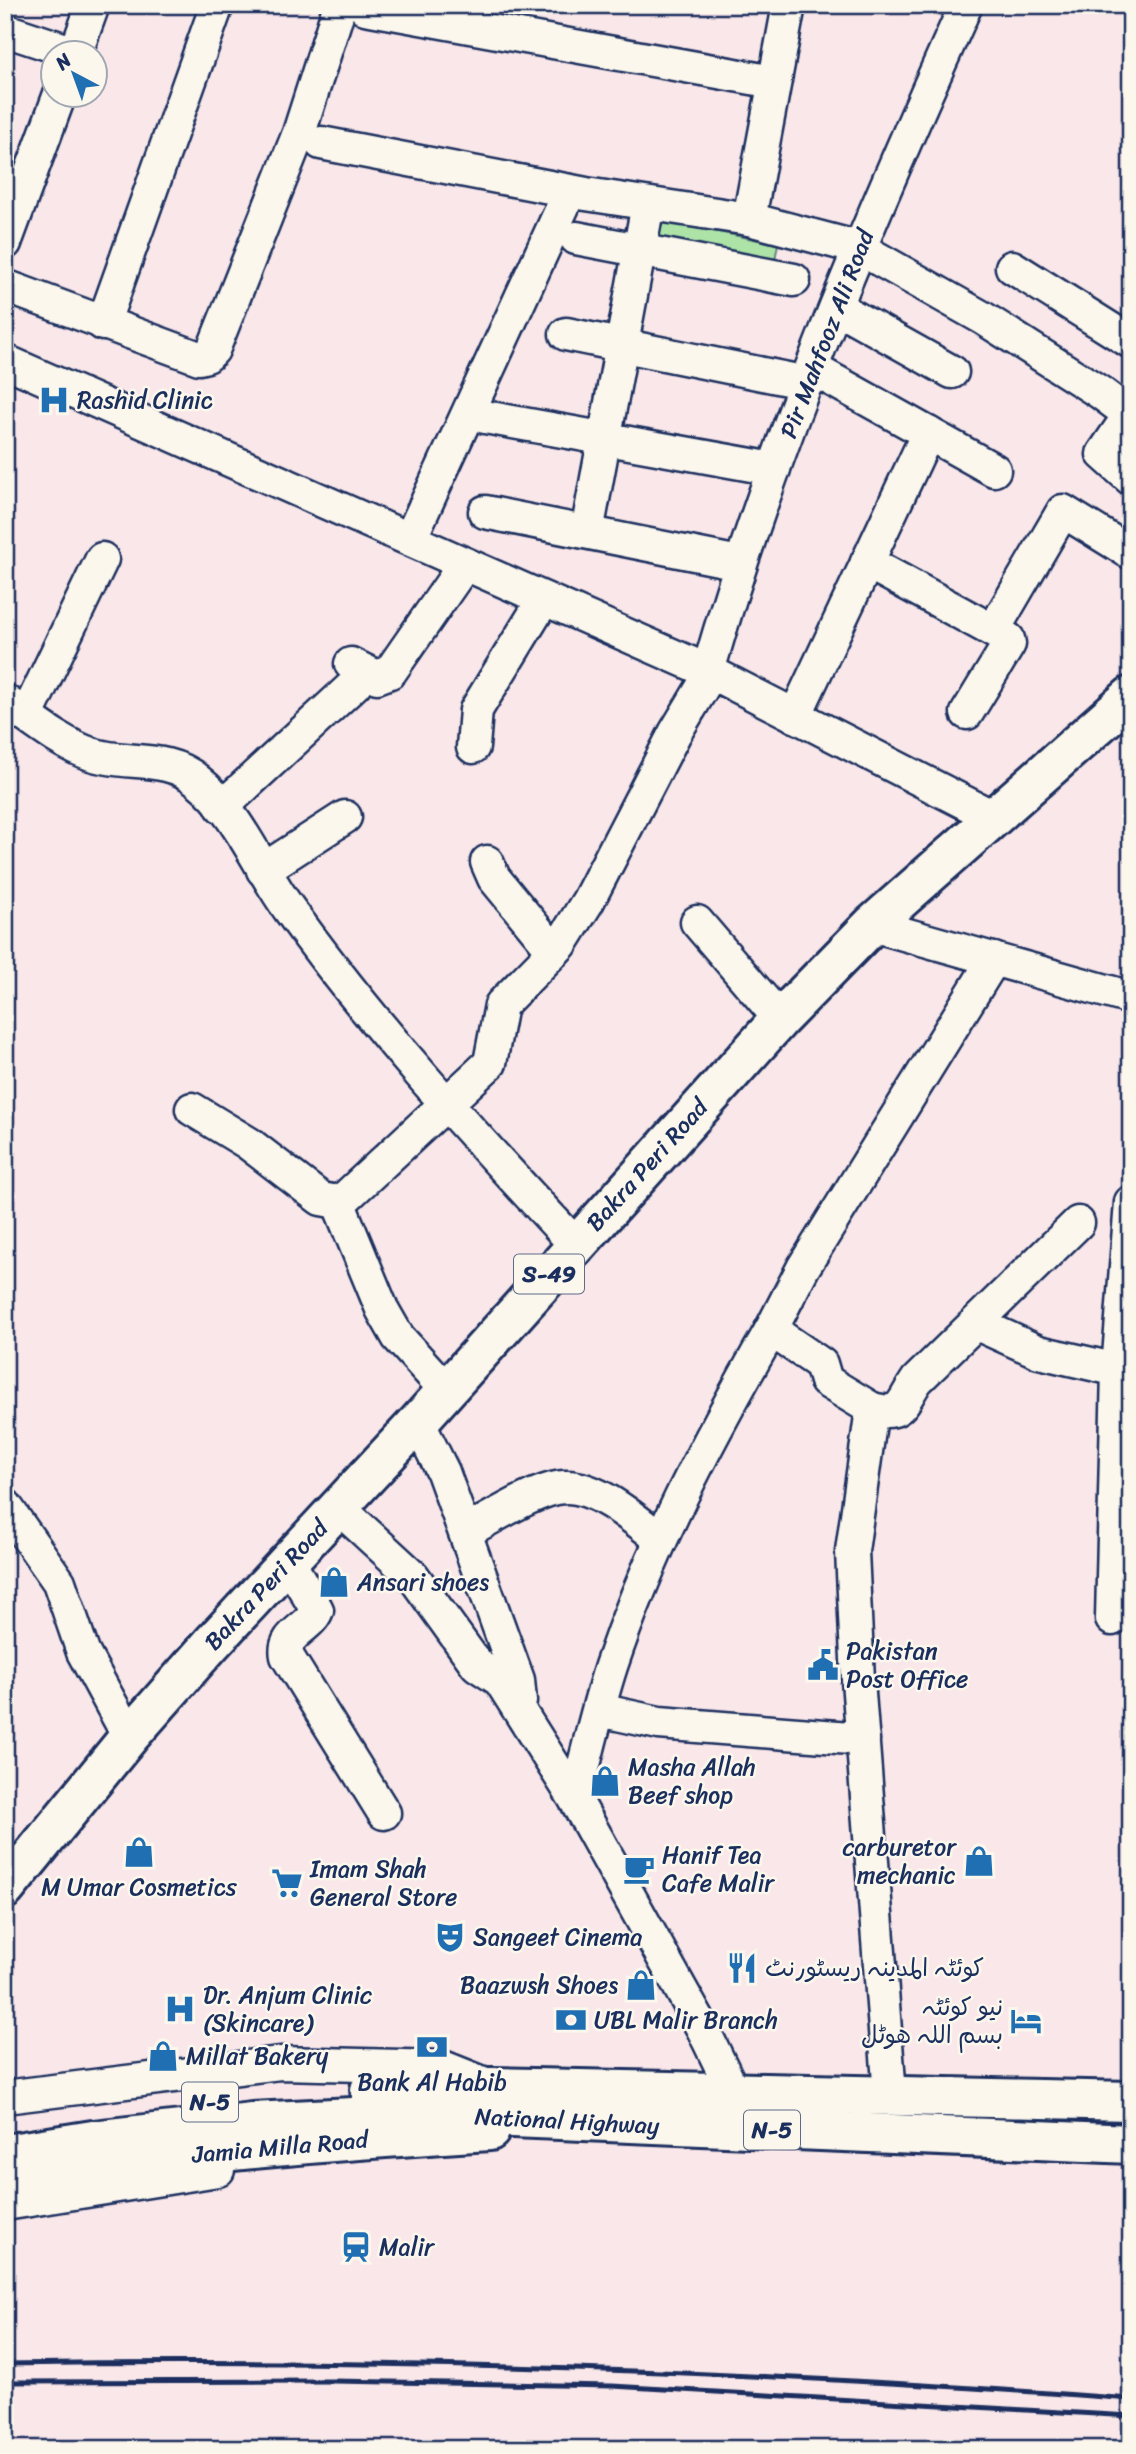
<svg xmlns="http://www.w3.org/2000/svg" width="1136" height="2454" viewBox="0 0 1136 2454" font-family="Sriracha,'Playpen Sans Arabic',sans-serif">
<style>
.green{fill:#ade3a6;stroke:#648982;stroke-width:2}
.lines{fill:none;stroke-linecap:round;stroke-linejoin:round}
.minor-casing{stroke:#1b2f5e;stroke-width:37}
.major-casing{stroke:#1b2f5e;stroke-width:44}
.highway-casing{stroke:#1b2f5e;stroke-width:44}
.minor{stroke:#fbf7ec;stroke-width:32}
.major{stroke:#fbf7ec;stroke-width:38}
.highway{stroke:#fbf7ec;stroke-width:38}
.rail{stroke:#1b2f5e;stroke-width:5}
.labels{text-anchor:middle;stroke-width:5;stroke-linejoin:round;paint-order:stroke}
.shield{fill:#fbf7ec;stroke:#5e6b89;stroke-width:2}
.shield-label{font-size:23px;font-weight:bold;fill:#1b2f5e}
.street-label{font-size:24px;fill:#1b2f5e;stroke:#fbf7ec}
.poi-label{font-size:24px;fill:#1b2f5e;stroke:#fbf7ec;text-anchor:start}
</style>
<rect width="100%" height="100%" fill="#f9e7e9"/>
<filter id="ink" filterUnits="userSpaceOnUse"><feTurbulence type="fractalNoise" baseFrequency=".0143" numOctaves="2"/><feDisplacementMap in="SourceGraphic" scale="14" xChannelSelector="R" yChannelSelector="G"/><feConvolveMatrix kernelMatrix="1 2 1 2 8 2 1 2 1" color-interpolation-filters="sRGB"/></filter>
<g filter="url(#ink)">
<path class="green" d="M647 218 778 244 774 265 642 239Z"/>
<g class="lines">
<defs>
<g id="minor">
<path d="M365 8 774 82"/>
<path d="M5 30 72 52"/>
<path d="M76 52 93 5"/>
<path d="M321 143 586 194 749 219 859 248 983 318 1101 393 1129 414"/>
<path d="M749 219 789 5"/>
<path d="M576 238 794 280"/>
<path d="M5 243 60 94"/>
<path d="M1012 267 1131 342"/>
<path d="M5 286 199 358 207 356 213 350 299 133 340 5"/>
<path d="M836 307 952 372"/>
<path d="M103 324 217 5"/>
<path d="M566 334 807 383"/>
<path d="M5 361 708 671 995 818"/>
<path d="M813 369 994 470"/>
<path d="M1131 413 1103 454 1131 479"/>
<path d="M485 417 774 469"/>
<path d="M485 512 739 563"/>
<path d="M587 532 648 204"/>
<path d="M410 539 570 191"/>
<path d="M867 562 1008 639 1009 644 967 713"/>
<path d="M994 629 1063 511 1131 553"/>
<path d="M351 664 377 677 390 672 465 564"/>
<path d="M708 671C774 442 868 222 966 5"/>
<path d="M5 701C31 719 61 744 91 754 127 766 166 754 197 780 238 812 259 868 289 909 375 1029 475 1137 575 1244"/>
<path d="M27 715 102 559"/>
<path d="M795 716 928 433"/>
<path d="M473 747 476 710 544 599"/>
<path d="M222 807 355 684"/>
<path d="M487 862 494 878 554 951"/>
<path d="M263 870 345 817"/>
<path d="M697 922 780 1019"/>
<path d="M872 925 1131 998"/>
<path d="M192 1109 248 1143 321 1199 338 1202 346 1197 490 1063 501 1005 561 944 588 901 675 733 711 673"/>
<path d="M338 1202 382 1309 398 1337 446 1390"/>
<path d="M977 1324 1039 1352 1118 1370"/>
<path d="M771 1330 803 1268 994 959"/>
<path d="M872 1409C903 1417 901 1403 917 1380L1078 1223"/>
<path d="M418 1422 443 1472 518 1680 520 1701"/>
<path d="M5 1505 59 1582 83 1652 129 1737"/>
<path d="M338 1507 413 1576 477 1665 500 1680 575 1799"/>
<path d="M465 1532C491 1519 537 1488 565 1487 597 1486 636 1520 660 1539"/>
<path d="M288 1561 317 1610C310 1629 282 1633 287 1656L384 1813"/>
<path d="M1112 1619 1118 1370 1131 1202"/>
<path d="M599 1710 659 1723 863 1739"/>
<path d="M733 2091 703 2029 575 1799C587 1755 597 1709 611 1666 651 1547 709 1438 771 1330L821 1364 826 1381 872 1409 852 1551 858 1680 890 2095"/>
<path d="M5 2097 280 2063 443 2067 488 2085"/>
<path d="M5 2204 218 2170"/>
</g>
<g id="major">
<path d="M5 1889 129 1737 212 1643 418 1422 780 1019 872 925 1131 696"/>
<path d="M5 2181C166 2154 328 2141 490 2131"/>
</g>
<g id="highway">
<path d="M370 2090 492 2087 1131 2101"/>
<path d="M5 2154 93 2140 252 2122 414 2114 1131 2144"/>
</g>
</defs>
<use href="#minor" class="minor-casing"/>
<use href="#major" class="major-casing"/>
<use href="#highway" class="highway-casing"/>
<use href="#minor" class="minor"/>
<use href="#major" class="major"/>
<use href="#highway" class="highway"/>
<g class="rail">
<path d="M5 2364C381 2358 756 2371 1131 2399"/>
<path d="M5 2382 332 2381 612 2386 1131 2416"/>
</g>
</g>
</g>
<defs>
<symbol id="hospital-bare" viewBox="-9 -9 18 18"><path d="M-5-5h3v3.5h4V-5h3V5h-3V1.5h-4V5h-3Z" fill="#1f6fb2" stroke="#fbf7ec" stroke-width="2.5" paint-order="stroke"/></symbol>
<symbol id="shop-bare" viewBox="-9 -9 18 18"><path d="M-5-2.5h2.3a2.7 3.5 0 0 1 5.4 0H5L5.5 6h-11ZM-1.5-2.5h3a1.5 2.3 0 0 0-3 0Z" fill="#1f6fb2" stroke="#fbf7ec" stroke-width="2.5" paint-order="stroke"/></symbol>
<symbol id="civic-bare" viewBox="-9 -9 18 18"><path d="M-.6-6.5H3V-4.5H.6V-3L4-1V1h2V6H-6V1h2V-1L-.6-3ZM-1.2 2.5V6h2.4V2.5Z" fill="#1f6fb2" stroke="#fbf7ec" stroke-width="2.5" paint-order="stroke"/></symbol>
<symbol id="cafe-bare" viewBox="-9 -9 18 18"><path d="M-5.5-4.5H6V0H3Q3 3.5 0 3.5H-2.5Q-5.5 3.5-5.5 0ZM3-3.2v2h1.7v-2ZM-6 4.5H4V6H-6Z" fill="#1f6fb2" stroke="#fbf7ec" stroke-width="2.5" paint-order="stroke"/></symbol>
<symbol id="supermarket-bare" viewBox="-9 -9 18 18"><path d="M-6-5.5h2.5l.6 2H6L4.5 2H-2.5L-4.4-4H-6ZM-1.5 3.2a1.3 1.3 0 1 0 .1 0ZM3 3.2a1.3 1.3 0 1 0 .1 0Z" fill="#1f6fb2" stroke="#fbf7ec" stroke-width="2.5" paint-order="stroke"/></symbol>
<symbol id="theatre-bare" viewBox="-9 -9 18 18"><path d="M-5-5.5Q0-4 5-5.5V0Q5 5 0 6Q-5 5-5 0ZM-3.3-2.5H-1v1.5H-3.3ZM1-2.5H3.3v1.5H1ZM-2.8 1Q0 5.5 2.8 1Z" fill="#1f6fb2" stroke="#fbf7ec" stroke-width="2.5" paint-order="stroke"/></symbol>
<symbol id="restaurant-bare" viewBox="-9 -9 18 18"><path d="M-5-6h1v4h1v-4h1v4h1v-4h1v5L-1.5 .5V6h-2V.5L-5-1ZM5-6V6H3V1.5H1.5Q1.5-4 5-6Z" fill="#1f6fb2" stroke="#fbf7ec" stroke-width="2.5" paint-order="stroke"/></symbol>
<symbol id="bank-bare" viewBox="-9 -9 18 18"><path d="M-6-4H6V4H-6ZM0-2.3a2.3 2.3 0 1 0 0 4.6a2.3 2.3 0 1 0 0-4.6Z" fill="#1f6fb2" stroke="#fbf7ec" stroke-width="2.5" paint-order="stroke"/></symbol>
<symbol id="hotel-bare" viewBox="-9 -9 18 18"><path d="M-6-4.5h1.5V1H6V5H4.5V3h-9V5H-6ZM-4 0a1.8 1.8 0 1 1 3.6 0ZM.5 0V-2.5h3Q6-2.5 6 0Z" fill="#1f6fb2" stroke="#fbf7ec" stroke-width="2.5" paint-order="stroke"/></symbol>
<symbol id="station-bare" viewBox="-9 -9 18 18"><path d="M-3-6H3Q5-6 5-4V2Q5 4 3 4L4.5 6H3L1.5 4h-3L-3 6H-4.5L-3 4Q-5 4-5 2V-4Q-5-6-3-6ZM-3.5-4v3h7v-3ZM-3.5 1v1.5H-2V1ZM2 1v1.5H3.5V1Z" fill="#1f6fb2" stroke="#fbf7ec" stroke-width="2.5" paint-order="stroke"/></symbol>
</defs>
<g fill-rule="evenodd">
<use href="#hospital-bare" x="32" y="378" width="44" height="44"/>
<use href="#shop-bare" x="312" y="1560" width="44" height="44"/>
<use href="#civic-bare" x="801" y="1643" width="44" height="44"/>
<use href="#shop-bare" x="583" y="1759" width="44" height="44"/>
<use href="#shop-bare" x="117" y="1830" width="44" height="44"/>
<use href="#shop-bare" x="957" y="1839" width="44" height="44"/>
<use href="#cafe-bare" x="617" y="1847" width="44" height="44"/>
<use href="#supermarket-bare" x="265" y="1861" width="44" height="44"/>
<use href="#theatre-bare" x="428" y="1915" width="44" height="44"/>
<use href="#restaurant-bare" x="720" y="1946" width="44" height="44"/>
<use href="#shop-bare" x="619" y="1963" width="44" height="44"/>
<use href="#hospital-bare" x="158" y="1987" width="44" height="44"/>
<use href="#bank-bare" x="549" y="1998" width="44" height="44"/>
<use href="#hotel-bare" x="1004" y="1999" width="44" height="44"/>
<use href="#bank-bare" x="410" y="2025" width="44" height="44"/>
<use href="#shop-bare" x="141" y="2034" width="44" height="44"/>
<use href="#station-bare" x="334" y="2225" width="44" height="44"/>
</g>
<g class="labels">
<g class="shield">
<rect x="514" y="1254.5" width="70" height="39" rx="5"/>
<rect x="182" y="2082.5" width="56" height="39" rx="5"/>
<rect x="744" y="2110.5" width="56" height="39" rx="5"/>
</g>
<g class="shield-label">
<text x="549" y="1282">S-49</text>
<text x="210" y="2110">N-5</text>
<text x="772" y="2138">N-5</text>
</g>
<g class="street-label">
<text transform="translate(827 334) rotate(-69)" y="8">Pir Mahfooz Ali Road</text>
<text transform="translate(647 1165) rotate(-48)" y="8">Bakra Peri Road</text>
<text transform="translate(266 1585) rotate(-47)" y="8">Bakra Peri Road</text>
<text transform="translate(567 2121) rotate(3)" y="8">National Highway</text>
<text transform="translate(280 2147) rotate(-5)" y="8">Jamia Milla Road</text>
</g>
<g class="poi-label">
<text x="77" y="408">Rashid Clinic</text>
<text x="357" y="1590">Ansari shoes</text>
<text x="846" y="1659">Pakistan<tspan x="846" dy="28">Post Office</tspan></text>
<text x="628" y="1775">Masha Allah<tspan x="628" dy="28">Beef shop</tspan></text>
<text x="956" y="1855" text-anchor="end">carburetor<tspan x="956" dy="28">mechanic</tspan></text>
<text x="662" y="1863">Hanif Tea<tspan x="662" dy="28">Cafe Malir</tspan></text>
<text x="310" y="1877">Imam Shah<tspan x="310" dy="28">General Store</tspan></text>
<text x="139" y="1895" text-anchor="middle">M Umar Cosmetics</text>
<text x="473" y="1945">Sangeet Cinema</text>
<text x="765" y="1976">کوئٹہ المدینہ ریسٹورنٹ</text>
<text x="618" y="1993" text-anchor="end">Baazwsh Shoes</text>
<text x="203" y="2003">Dr. Anjum Clinic<tspan x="203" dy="28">(Skincare)</tspan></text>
<text x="1003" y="2015" text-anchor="end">نیو کوئٹہ<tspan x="1003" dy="28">بسم اللہ ھوٹل</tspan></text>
<text x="594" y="2028">UBL Malir Branch</text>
<text x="186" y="2064">Millat Bakery</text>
<text x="432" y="2090" text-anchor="middle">Bank Al Habib</text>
<text x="379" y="2255">Malir</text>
</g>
</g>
<rect width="1136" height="2454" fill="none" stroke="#fbf7ec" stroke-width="28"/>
<rect x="14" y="14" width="1108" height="2426" fill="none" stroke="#1b2f5e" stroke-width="2.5" filter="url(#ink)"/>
<g transform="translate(74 74) rotate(319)"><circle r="33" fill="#fbf7ec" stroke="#a1a7b3" stroke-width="2"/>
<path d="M0-5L12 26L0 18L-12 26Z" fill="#1f6fb2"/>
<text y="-10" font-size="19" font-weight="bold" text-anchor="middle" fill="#1b2f5e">N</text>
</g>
</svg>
